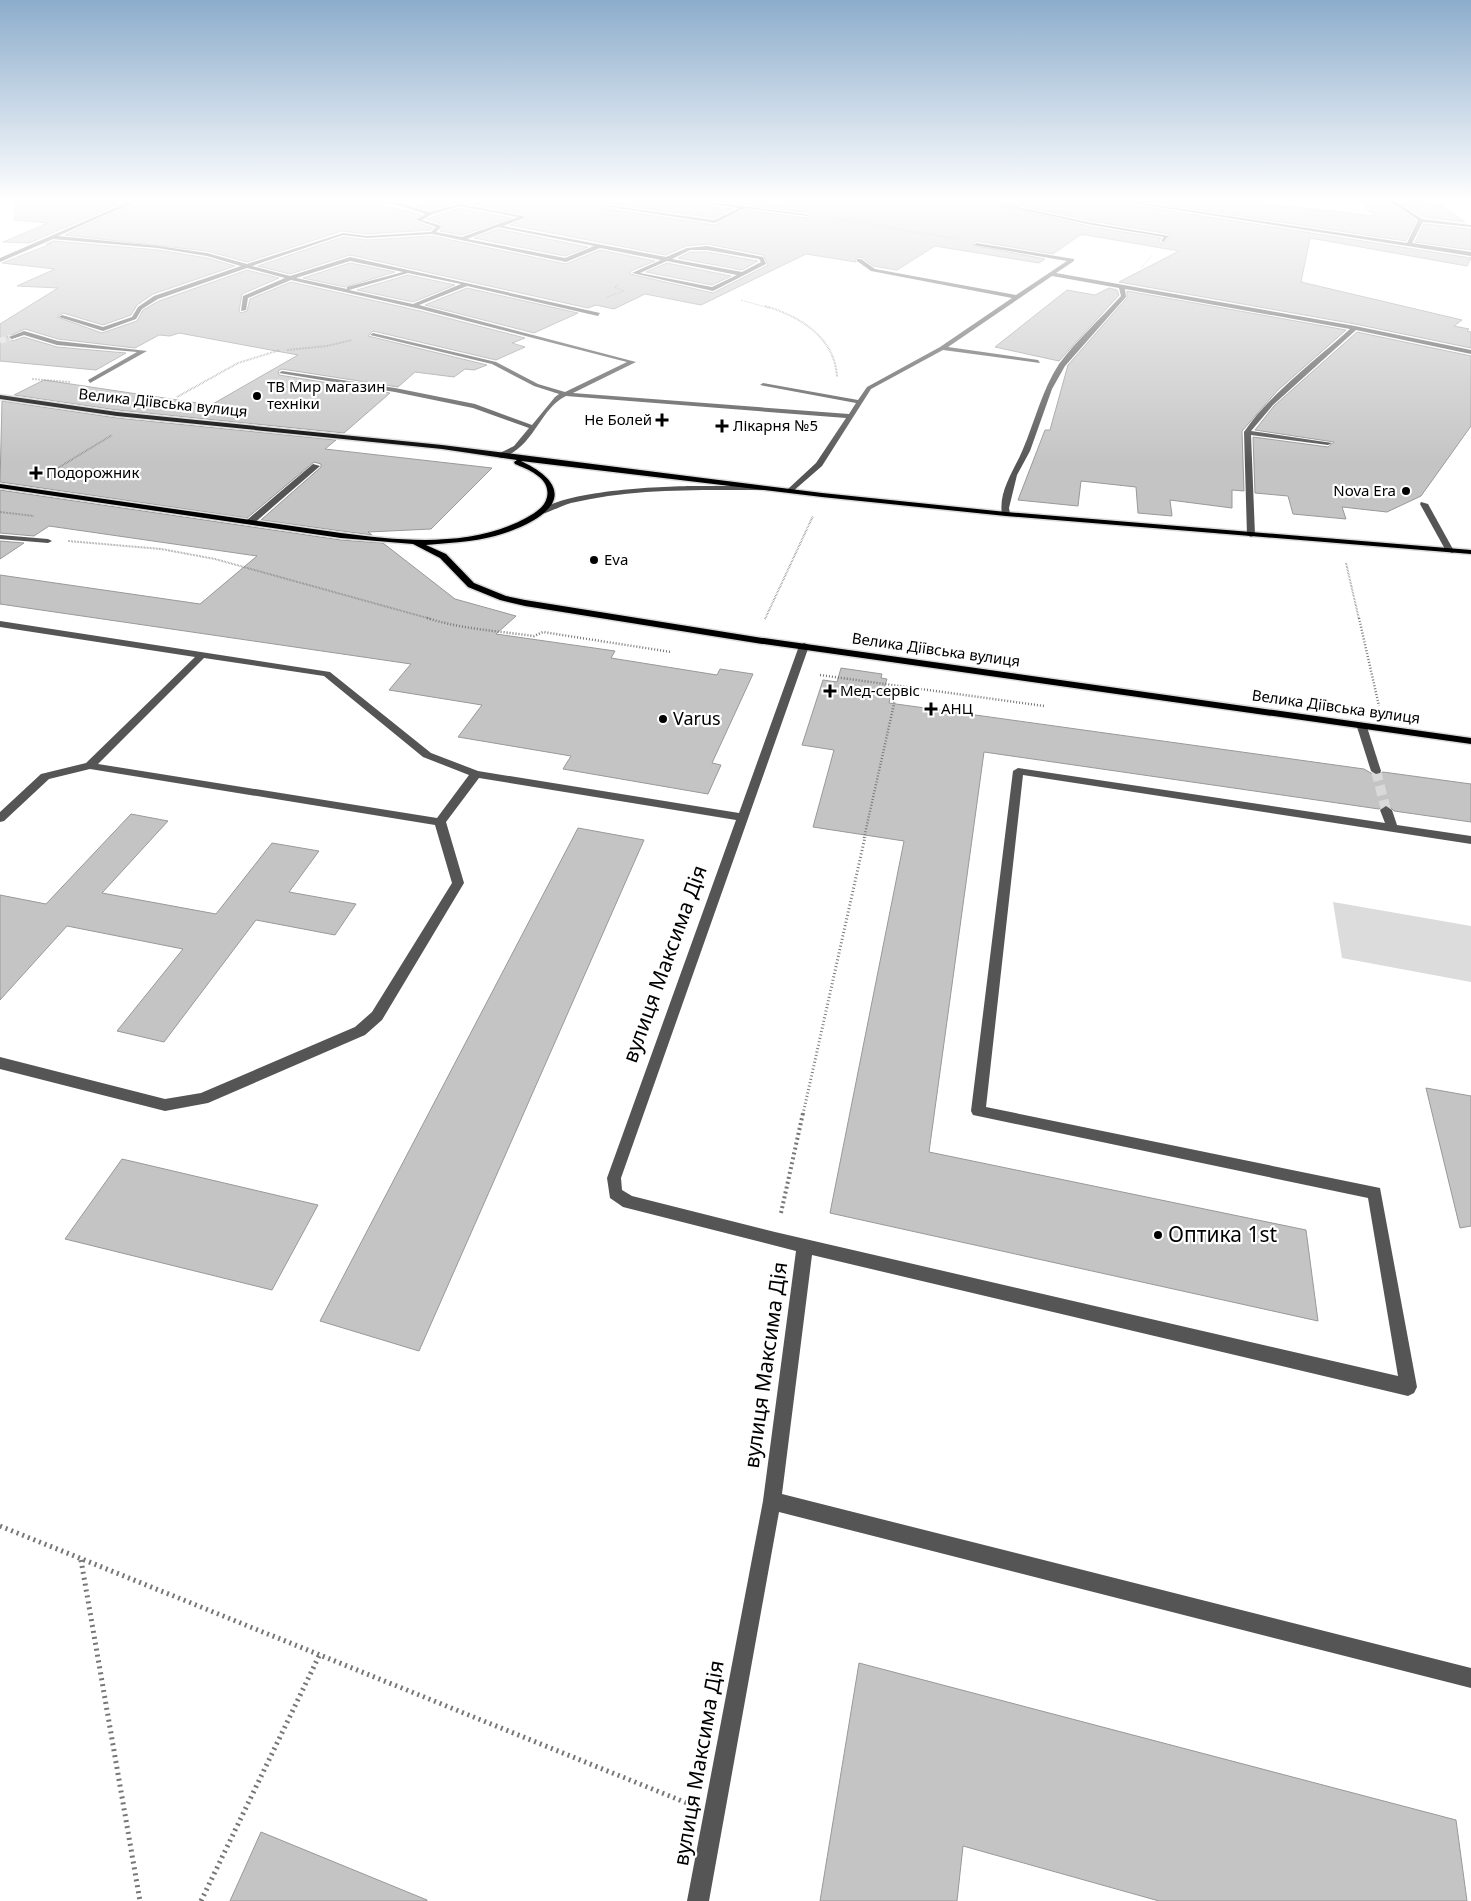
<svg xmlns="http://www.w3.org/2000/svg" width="1471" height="1901" viewBox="0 0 1471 1901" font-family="'Noto Sans',sans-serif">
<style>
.green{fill:#dcdcdc}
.building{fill:#c4c4c4;stroke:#999}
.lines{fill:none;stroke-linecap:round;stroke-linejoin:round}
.minor-tunnel-far1{stroke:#d9d9d9;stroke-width:6;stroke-dasharray:6 3;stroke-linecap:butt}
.minor-tunnel{stroke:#d9d9d9;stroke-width:10;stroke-dasharray:10 5;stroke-linecap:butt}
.major-casing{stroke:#dbdbdb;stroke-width:3}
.path-far5{stroke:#777;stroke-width:1;stroke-dasharray:0.5 1;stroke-linecap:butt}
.path-far4{stroke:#777;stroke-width:2;stroke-dasharray:0.5 1;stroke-linecap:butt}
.path-far3{stroke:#777;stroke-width:2.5;stroke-dasharray:1 2;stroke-linecap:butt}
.path-far2{stroke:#777;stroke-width:3;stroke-dasharray:1 2.5;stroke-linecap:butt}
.path-far1{stroke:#777;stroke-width:4;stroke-dasharray:2 3;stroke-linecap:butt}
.path{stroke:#777;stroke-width:5;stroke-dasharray:2 4;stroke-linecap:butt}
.minor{fill:#555;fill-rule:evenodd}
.major{fill:#000;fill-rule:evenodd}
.poi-dot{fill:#000;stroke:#fff;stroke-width:2}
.labels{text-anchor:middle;stroke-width:4.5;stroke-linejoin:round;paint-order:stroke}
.far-poi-label{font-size:15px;fill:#000;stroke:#fff;text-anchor:start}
.far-street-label{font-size:15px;fill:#000;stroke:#fff}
.poi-label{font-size:18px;fill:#000;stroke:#fff;text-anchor:start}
.near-street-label{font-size:21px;fill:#000;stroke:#fff}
.near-poi-label{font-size:21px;fill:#000;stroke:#fff;text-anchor:start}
</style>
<rect width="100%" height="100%" fill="#fff"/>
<path class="green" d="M1333 902 1471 926V982L1342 958Z"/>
<g class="building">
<path d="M15 198H134L29 243 3 242 48 223 14 220Z"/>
<path d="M145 198H357L421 215 414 221 433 228 430 230 367 234 342 231 247 262 207 251 65 235Z"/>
<path d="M440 198H668L670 200 733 209 714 218 605 203 601 206 603 208 715 225 745 210 808 218 812 215 810 213 692 198H728L785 205V198H906L938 203V198H968L1092 227 1161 238 1159 241 1162 244 1170 237 1169 234 1092 221 984 198H1099L1101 200 1471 258 1467 266 1310 238 1301 282 1462 320 1454 326 1469 329 1467 331 1471 332V348L1355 324 1119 282 1179 251 1086 235H1080L1053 254 976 241 972 245 1045 259 1039 263 935 246 897 270 873 266 861 257 856 258V262L806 254 701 305 645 294 614 309 596 305 588 308 350 255 290 274 258 266 343 237 367 240 432 236 566 264 600 250 655 261 631 271 630 274 713 293 768 265 763 255 707 244 686 246 666 255 510 225 526 220V217L523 214 459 202 429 210 415 206Z"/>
<path d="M1121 198H1217L1374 216 1356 198H1383L1416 221 1406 241Z"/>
<path d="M1393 198H1415L1422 202 1443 206 1465 222 1423 217Z"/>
<path d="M459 208 511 218 462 235 440 231 444 225 427 219Z"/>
<path d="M1424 224 1471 229V250L1415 242Z"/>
<path d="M498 229 588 247 565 256 474 238Z"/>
<path d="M53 241 158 250 207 258 235 266 153 294 137 305 131 315 103 325 63 313 57 317 102 333 137 321 143 310 159 301 247 270 279 278 242 294 239 311 241 313 247 311 250 299 291 282 420 311 525 338 512 343 525 347 496 360 373 331 368 336 487 365 474 370 465 369 454 377 415 372 398 387 282 369 278 371 279 375 390 393 344 433 117 410 14 395 44 380 211 405 298 355 179 333 170 336 159 335 135 348 58 339 25 329 7 337 13 341 24 337 57 347 126 353 96 370 0 361V324L58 288 17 286 55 269 2 263 51 244H46Z"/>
<path d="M690 252H707L758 261 742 270 678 258Z"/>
<path d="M350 263 395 272 345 287 303 278Z"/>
<path d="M667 263 731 276 712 285 646 272Z"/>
<path d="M408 275 455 285 413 302 357 290Z"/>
<path d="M467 288 578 313 534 333 425 305Z"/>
<path d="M1109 288 1117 290 1119 295 1059 361 995 347 1067 290 1095 295Z"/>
<path d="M1127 291 1346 330 1278 390 1242 431 1244 491 1232 490V508L1170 500 1172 516 1138 513 1136 487 1081 481 1078 506 1018 500 1045 430H1050L1068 365 1127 298Z"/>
<path d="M1357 332 1471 356V426L1421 496 1387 512 1342 507 1346 519 1293 514 1288 496 1255 493 1253 437 1328 447 1334 442 1255 430 1274 406Z"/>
<path d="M2 401 117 418 336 440 325 449 492 468 431 529 368 532 372 535 341 531 261 520 321 467V464L314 462 247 518 0 482Z"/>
<path d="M0 490 341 540 383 543 455 599 516 616 496 634 615 651 611 658 717 675 720 669 753 674 712 763 721 765 708 794 563 769 571 756 458 737 482 705 389 690 411 664 0 604V575L200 604 257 556 49 526 34 536 0 533Z"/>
<path d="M0 541 24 543 0 559Z"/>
<path d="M841 668 882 674 881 678 887 679 884 688 892 689 889 703 1364 769 1376 776 1383 772 1471 784V822L1394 811 1387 804 1379 809 984 752 929 1152 1306 1230 1318 1321 830 1213 904 841 813 827 834 750 802 745 823 680 837 682Z"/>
<path d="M131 814 168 821 102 893 216 914 272 843 319 851 289 892 356 904 335 935 256 920 164 1042 117 1031 183 949 67 926 0 1000V895L46 904Z"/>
<path d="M578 828 644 840 419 1351 320 1321Z"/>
<path d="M1426 1088 1471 1096V1226L1460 1228Z"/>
<path d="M122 1159 318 1205 272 1290 65 1239Z"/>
<path d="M859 1663 1456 1820 1467 1901H1159L963 1846 957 1901H820Z"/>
<path d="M261 1832 427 1900V1901H230Z"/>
</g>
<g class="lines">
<path class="minor-tunnel-far1" d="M0 341 12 337"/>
<path class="minor-tunnel" d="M1376 771 1386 810"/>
<defs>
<path id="major" d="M0 395 117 412 442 445 822 493 1006 512 1471 550V554L1006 516 822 497 521 461C588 493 542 523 495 536 472 542 449 543 426 545L446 554 474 583 506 596 525 600 756 637 1471 738V744L756 643 525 606 500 600 468 587 440 558 413 544 341 538 0 488V484L341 533C401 541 471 548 526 518 535 513 545 507 547 497 551 478 529 470 515 464L514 462 517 460 442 449 117 416 0 399Z"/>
</defs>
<use href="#major" class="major-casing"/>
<g class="path-far5">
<path d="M239 202 255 198"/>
<path d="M264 206 293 198"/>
<path d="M828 217 957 239"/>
<path d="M1141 268 1152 255"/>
<path d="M607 297 624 291 614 287 619 284"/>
<path d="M741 300 769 308"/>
</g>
<g class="path-far4">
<path d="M765 306C799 316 835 337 837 377"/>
<path d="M287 350 327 346 352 340"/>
<path d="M32 379 70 382"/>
<path d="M177 397 238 363 280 350"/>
<path d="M53 471 112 435"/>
<path d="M0 512 34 516"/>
<path d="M68 541 161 549 215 559 431 619"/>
<path d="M1346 563 1359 619"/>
<path d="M765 619 813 516"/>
</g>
<g class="path-far3">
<path d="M427 618C461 629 498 631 534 636L543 632 671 652"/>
<path d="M1359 618 1379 706"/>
<path d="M820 675 1044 706"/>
<path d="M864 838 898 686"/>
</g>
<path class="path-far2" d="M803 1114 865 837"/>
<path class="path-far1" d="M781 1213 803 1113"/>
<g class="path">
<path d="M0 1526 687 1803"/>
<path d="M81 1560 140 1901"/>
<path d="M201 1901 319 1656"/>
</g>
<g class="minor">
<path d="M138 198H143L58 236 158 246 207 253 247 264 343 233 367 236 431 232 436 227 416 220 425 214 402 206 359 198 403 204 429 212 459 204 523 216 525 218 503 226 666 257 687 248 707 246 763 257 766 264 713 291 632 273 661 260 600 248 566 262 432 234 367 238 343 235 252 266 290 276 350 257 600 313 598 316 467 286 419 305 636 362 573 393 849 414 856 403 760 385 763 383 858 400 867 387 940 347 1012 298 871 271 857 261V259H861L875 269 1016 295 1067 261 974 245 976 243 1074 259V261L1056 273 1355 326 1471 350V354L1356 330 1273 405 1251 431 1332 443 1328 445 1251 435 1255 535 1251 537 1247 535 1244 432C1268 396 1317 359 1350 329L1125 289 1126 297 1065 366 1052 389 1030 451 1017 475 1009 508 1010 514 1006 516 1002 514C998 491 1015 469 1023 449 1035 421 1042 390 1059 364 1076 341 1101 318 1121 296L1119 288 1052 276 948 347 1038 360 1040 363 943 350 871 389 822 466 791 493 787 491 788 489 816 463 846 418 566 396C539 409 535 447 501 458L497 456 498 454 514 446 529 428 473 408 395 392 279 373 282 371 395 388 475 404 532 425 555 397 559 394 534 386 492 364 370 335 373 333 496 362 538 384 565 392 627 362 420 309 291 280 248 298 246 310 241 311 243 296 285 278 247 268 158 299 142 309 136 319 103 331 59 317 62 315 103 327 132 317 138 307 154 296 241 266 207 256 158 248 53 239 0 262V258ZM459 206 518 217 462 237 436 232 442 226 422 220 431 215ZM498 227 594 246 565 258 467 239ZM690 250H707L759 259 761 262 742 272 672 259ZM350 261 403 272 347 287V289L296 278ZM667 261 737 275 712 287 640 273ZM408 273 461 284 413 304 349 290Z"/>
<path d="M670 198H680L810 215 808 216 745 208 715 223 603 206 605 205 714 220 739 208Z"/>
<path d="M970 198H977L1092 223 1169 236 1163 242 1161 241 1164 237 1092 225Z"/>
<path d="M1101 198H1110L1407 243 1418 220 1385 198H1390L1422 219 1471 225V227L1423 222 1412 243 1471 252V256Z"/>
<path d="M24 331 58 341 147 351 90 383 88 380 137 352 57 345 24 335 12 339 9 337Z"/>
<path d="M313 464 320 466 253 524H247V520Z"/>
<path d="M699 486H763L767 488 763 490C699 490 633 488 571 503 561 506 552 511 542 514L538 512C563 490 664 486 699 486Z"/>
<path d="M1421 502 1428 504 1454 551 1453 553 1446 551 1420 504Z"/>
<path d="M0 535 48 539 52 541 48 543 0 539Z"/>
<path d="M0 621 330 672 431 753 478 771 739 813 799 646 804 643 807 644 809 646 621 1178 622 1190 632 1196 775 1232 1398 1376 1368 1198 973 1115 971 1111 1013 771 1018 768 1385 823 1380 810 1386 806 1392 810 1397 825 1471 836V844L1023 775 986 1107 1380 1188 1417 1387 1414 1393 1408 1396 812 1255 782 1494 1471 1668V1688L779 1512 709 1901H687L763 1501 796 1251 623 1207 610 1198 607 1178 736 820 479 778 446 822 464 883 382 1020 365 1035 208 1103 165 1111 0 1069V1057L165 1099 201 1093 355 1027 372 1012 452 883 435 825 90 769 49 779 4 821 0 822V812L41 774 86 763 195 657 0 627ZM204 658 324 676 423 757 469 775 437 818 98 764Z"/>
<path d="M1362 724 1367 727 1381 771 1380 773 1376 774 1371 771 1357 727Z"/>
</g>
<use href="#major" class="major"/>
</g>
<linearGradient id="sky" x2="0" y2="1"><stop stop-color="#8cadcc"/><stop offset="0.43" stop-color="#fff"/><stop offset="1" stop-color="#fff" stop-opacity="0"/></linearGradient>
<rect width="1471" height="464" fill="url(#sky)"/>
<g class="poi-dot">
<circle cx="257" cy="396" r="5"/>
<path d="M659.5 412.5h5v5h5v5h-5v5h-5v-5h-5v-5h5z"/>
<path d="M719.5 418.5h5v5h5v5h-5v5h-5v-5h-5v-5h5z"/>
<path d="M33.5 465.5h5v5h5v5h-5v5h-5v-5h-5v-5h5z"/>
<circle cx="1406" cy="491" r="5"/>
<circle cx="594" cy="560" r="5"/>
<path d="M827.5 683.5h5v5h5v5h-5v5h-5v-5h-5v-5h5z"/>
<path d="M928.5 701.5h5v5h5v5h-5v5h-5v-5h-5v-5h5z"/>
<circle cx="663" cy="719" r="5"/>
<circle cx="1158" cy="1235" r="5"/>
</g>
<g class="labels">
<g class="far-poi-label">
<text x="267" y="392">ТВ Мир магазин<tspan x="267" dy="17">техніки</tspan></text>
<text x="652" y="425" text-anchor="end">Не Болей</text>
<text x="733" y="431">Лікарня №5</text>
<text x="46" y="478">Подорожник</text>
<text x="1396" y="496" text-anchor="end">Nova Era</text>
<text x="604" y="565">Eva</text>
<text x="840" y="696">Мед-сервіс</text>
<text x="941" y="714">АНЦ</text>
</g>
<g class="far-street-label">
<text transform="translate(163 403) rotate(6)" y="5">Велика Діївська вулиця</text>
<text transform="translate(936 650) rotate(8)" y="5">Велика Діївська вулиця</text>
<text transform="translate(1336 707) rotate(8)" y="5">Велика Діївська вулиця</text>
</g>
<g class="poi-label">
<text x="673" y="725">Varus</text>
</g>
<g class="near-street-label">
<text transform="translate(665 964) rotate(-70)" y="7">вулиця Максима Дія</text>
<text transform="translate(766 1365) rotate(-82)" y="7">вулиця Максима Дія</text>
<text transform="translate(699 1763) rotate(-80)" y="7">вулиця Максима Дія</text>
</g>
<g class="near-poi-label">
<text x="1168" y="1242">Оптика 1st</text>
</g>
</g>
</svg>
